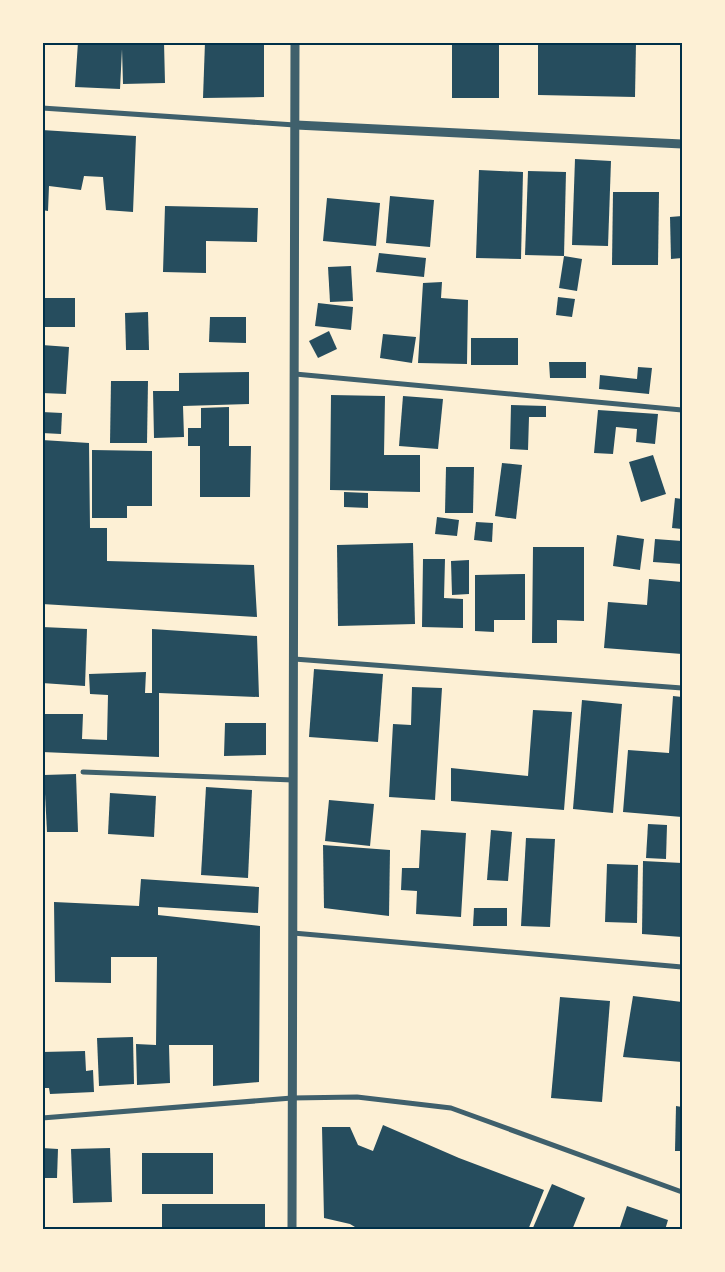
<svg xmlns="http://www.w3.org/2000/svg" width="725" height="1272" viewBox="0 0 725 1272" font-family="Karla,sans-serif">
<style>
.building{fill:#264d5e}
.lines{fill:none;stroke-linecap:round;stroke-linejoin:round}
.minor{stroke:#3f606c;stroke-width:5}
.tertiary{stroke:#3f606c;stroke-width:9}
.neatline{fill:none;stroke:#003049;stroke-width:2}
</style>
<rect width="100%" height="100%" fill="#fdf0d5"/>
<g class="building">
<path d="M78 42H164L165 83 123 84 122 49 120 89 75 87Z"/>
<path d="M205 42H264V97L203 98Z"/>
<rect x="452" y="42" width="47" height="56"/>
<path d="M538 42H636L635 97 538 95Z"/>
<path d="M42 130 136 136 133 212 106 210 103 177 84 176 81 190 49 186 48 211 42 210Z"/>
<path d="M575 159 611 161 608 246 572 245Z"/>
<path d="M479 170 523 172 521 259 476 258Z"/>
<path d="M528 171 566 172 564 256 525 255Z"/>
<path d="M613 192H659L658 265H612Z"/>
<path d="M390 196 434 200 430 247 386 243Z"/>
<path d="M327 198 380 203 376 246 323 241Z"/>
<path d="M165 206 258 208 257 242 206 241V273L163 272Z"/>
<path d="M682 216V258L671 259 670 217Z"/>
<path d="M379 253 426 258 424 277 376 272Z"/>
<path d="M564 256 582 259 577 291 559 288Z"/>
<path d="M351 266 353 301 330 302 328 267Z"/>
<path d="M442 282 441 298 468 300 467 364 418 363 423 283Z"/>
<path d="M558 297 575 299 572 317 556 315Z"/>
<rect x="42" y="298" width="33" height="29"/>
<path d="M318 303 353 307 351 330 315 326Z"/>
<path d="M148 312 149 350H126L125 313Z"/>
<path d="M210 317H246V343L209 342Z"/>
<path d="M329 331 337 349 318 358 309 341Z"/>
<path d="M383 334 416 337 412 363 380 358Z"/>
<rect x="471" y="338" width="47" height="27"/>
<path d="M42 345 69 347 66 394 42 393Z"/>
<path d="M549 362H586V378H550Z"/>
<path d="M638 367 652 368 649 394 599 389 600 375 637 379Z"/>
<path d="M249 372V404L183 406 184 437 154 438 153 391H179V373Z"/>
<path d="M111 381H148L147 443H110Z"/>
<path d="M331 395 385 396 384 455H420V492L330 490Z"/>
<path d="M403 396 443 399 438 449 399 446Z"/>
<path d="M511 405 546 406V417H529L528 450 510 449Z"/>
<path d="M229 407V446H251L250 497H200V446H188V428H201V408Z"/>
<path d="M598 410 658 414 655 444 636 442 637 429 616 427 613 454 594 453Z"/>
<path d="M42 412 62 413 61 434 42 433Z"/>
<path d="M42 440 89 443 90 528H107V561L254 565 257 617 42 604Z"/>
<path d="M92 450 152 451V506H127V518H92Z"/>
<path d="M653 455 666 494 641 502 629 462Z"/>
<path d="M502 463 522 465 516 519 495 516Z"/>
<path d="M446 467H474L473 513H445Z"/>
<path d="M344 492 368 493V508L344 507Z"/>
<path d="M675 498 682 499V529L672 528Z"/>
<path d="M437 517 459 520 457 536 435 534Z"/>
<path d="M476 522 493 523 492 542 474 540Z"/>
<path d="M617 535 644 539 640 570 613 566Z"/>
<path d="M655 539 682 541V564L653 562Z"/>
<path d="M413 543 415 624 338 626 337 545Z"/>
<path d="M533 547H584V621L557 620V643H532Z"/>
<path d="M423 559H445L444 598 463 599V628L422 627Z"/>
<path d="M469 560V594L452 595 451 561Z"/>
<path d="M525 574V620H494V632L475 631V575Z"/>
<path d="M649 579 682 582V654L604 648 608 602 647 605Z"/>
<path d="M42 627 87 629 85 686 42 683Z"/>
<path d="M152 629 257 636 259 697 159 693V757L42 752V714H83L82 739 107 740 108 695 90 694 89 674 146 672 145 693H152Z"/>
<path d="M314 669 383 674 378 742 309 737Z"/>
<path d="M412 687 442 688 435 800 389 797 393 724 411 725Z"/>
<path d="M673 696 682 697V817L623 812 628 750 669 753Z"/>
<path d="M582 700 622 704 613 813 573 809Z"/>
<path d="M533 710 572 712 564 810 451 801V768L528 776Z"/>
<path d="M225 723H266V755L224 756Z"/>
<path d="M76 774 78 832H47L44 775Z"/>
<path d="M206 787 252 790 248 878 201 875Z"/>
<path d="M110 793 156 796 154 837 108 834Z"/>
<path d="M329 800 374 804 370 846 325 841Z"/>
<path d="M648 824 667 825 666 859 646 858Z"/>
<path d="M421 830 466 833 461 917 416 914 417 891 401 890 402 868H419Z"/>
<path d="M491 830 512 832 508 881 487 880Z"/>
<path d="M526 838 555 839 550 927 521 926Z"/>
<path d="M323 845 390 850 389 916 324 908Z"/>
<path d="M643 861 682 863V937L642 934Z"/>
<path d="M607 864 638 865 637 923 605 922Z"/>
<path d="M141 879 259 887 258 913 158 907V915L260 926 259 1082 213 1086V1045H169L170 1083 137 1085 136 1044 156 1045 157 957H111V983L55 982 54 902 139 906Z"/>
<path d="M474 908H507V926H473Z"/>
<path d="M633 996 682 1002V1062L623 1057Z"/>
<path d="M560 997 610 1001 602 1102 551 1098Z"/>
<path d="M133 1037 134 1084 99 1086 97 1038Z"/>
<path d="M85 1051 86 1071 93 1070 94 1092 50 1094 49 1088H43L42 1052Z"/>
<path d="M676 1106 682 1107V1151H675Z"/>
<path d="M383 1125 459 1158 544 1190 528 1230H360L350 1224 324 1218 322 1127H350L358 1145 373 1151Z"/>
<path d="M42 1148 58 1149 57 1178H42Z"/>
<path d="M110 1148 112 1202 73 1203 71 1149Z"/>
<rect x="142" y="1153" width="71" height="41"/>
<path d="M552 1184 585 1198 572 1230H532Z"/>
<rect x="162" y="1204" width="103" height="26"/>
<path d="M627 1206 668 1220 665 1230H619Z"/>
</g>
<g class="lines">
<g class="minor">
<path d="M42 108 295 125"/>
<path d="M295 374 682 410"/>
<path d="M294 659 682 688"/>
<path d="M83 772 293 780"/>
<path d="M293 933 682 967"/>
<path d="M42 1118 292 1098 357 1097 451 1108 682 1192"/>
</g>
<g class="tertiary">
<path d="M296 125 682 144"/>
<path d="M292 1230 295 42"/>
</g>
</g>
<rect width="725" height="1272" fill="none" stroke="#fdf0d5" stroke-width="88"/>
<rect x="44" y="44" width="637" height="1184" class="neatline"/>
</svg>
